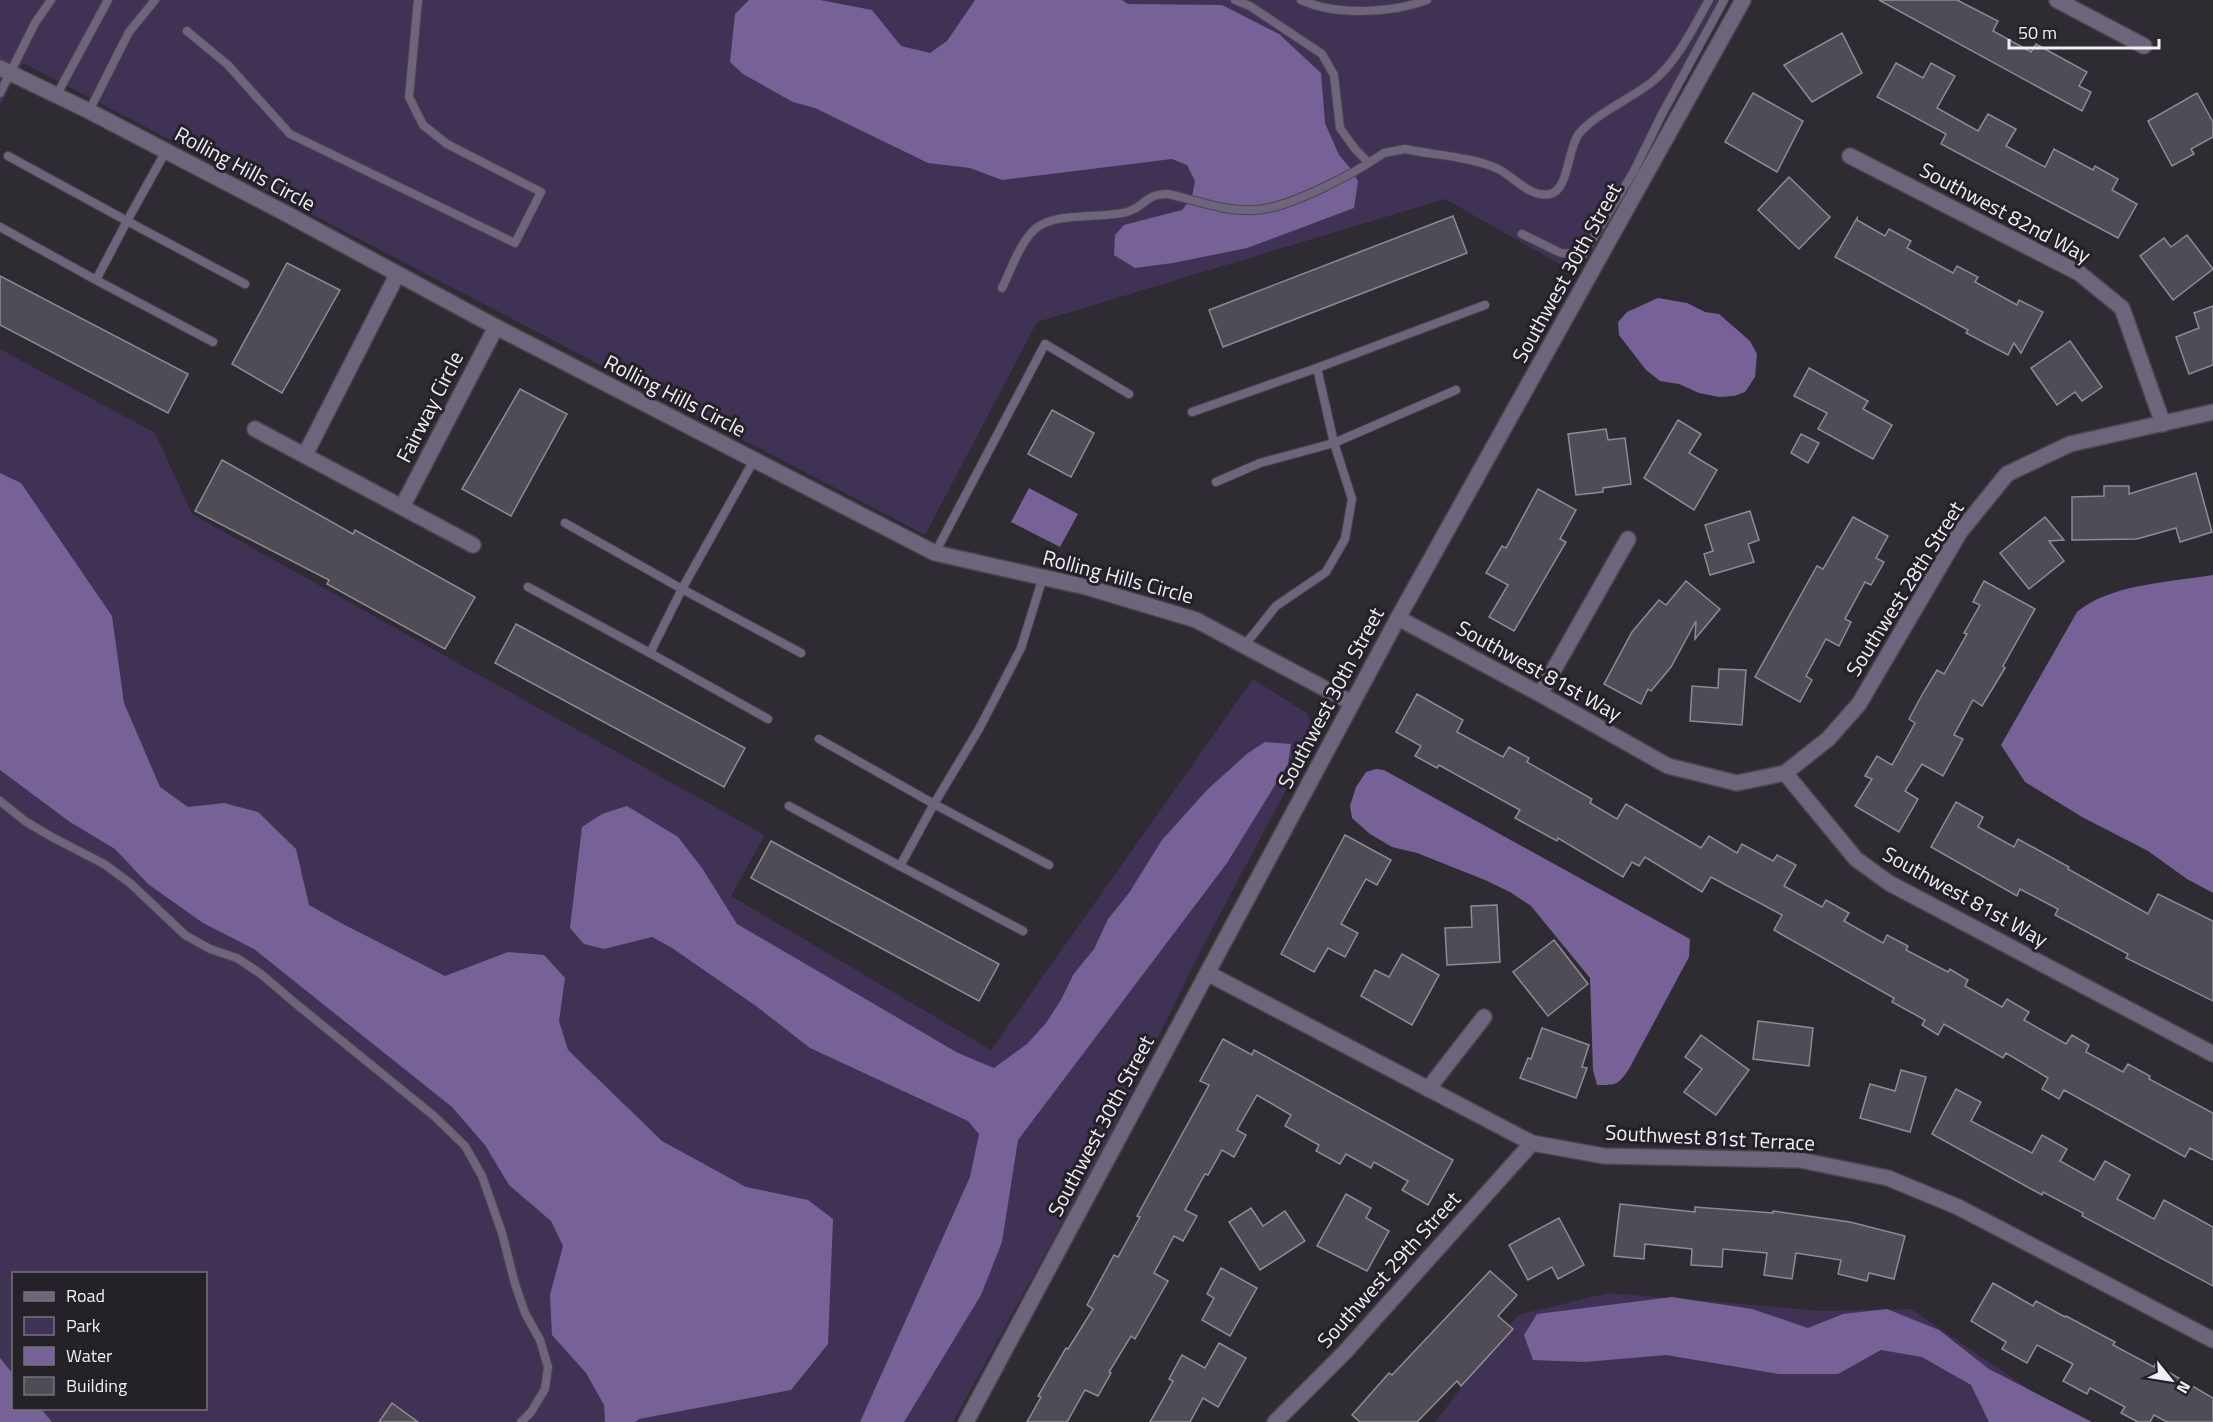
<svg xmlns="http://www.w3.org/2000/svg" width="2213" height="1422" viewBox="0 0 2213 1422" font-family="'Titillium Web',sans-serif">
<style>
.green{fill:#403254;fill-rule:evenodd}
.water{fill:#776298}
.building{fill:#4f4c55;stroke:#8f8b95;stroke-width:1.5}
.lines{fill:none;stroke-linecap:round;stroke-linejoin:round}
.service-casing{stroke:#49464e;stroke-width:10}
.minor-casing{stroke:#49464e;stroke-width:18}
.tertiary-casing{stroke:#49464e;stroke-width:18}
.service{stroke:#6e657d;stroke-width:8}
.minor{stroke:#6e657d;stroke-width:15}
.tertiary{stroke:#6e657d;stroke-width:15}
.labels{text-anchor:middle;stroke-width:6;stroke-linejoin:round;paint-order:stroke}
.street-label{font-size:21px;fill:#f0eff4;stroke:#242129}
</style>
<rect width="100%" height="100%" fill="#2e2b33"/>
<g class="green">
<path d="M0 0H1726L1572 271 1445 199 1037 322 925 535 23 63 0 106Z"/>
<path d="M0 349 155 433 192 514 765 835 731 896 991 1050 1253 679 1308 714 1313 739 1202 948 1106 1143 953 1422H0ZM14 1274H206V1408H14Z"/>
<path d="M1608 1293 1824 1311 1911 1309 2077 1422H1435L1518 1315Z"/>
</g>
<g class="water">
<path d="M749 0H820L872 10 901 46 930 53 947 41 975 0H1122L1128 4 1222 5 1279 34 1321 73 1325 123 1339 155 1351 169 1358 181 1354 208 1247 248 1173 263 1135 268 1114 255 1115 235 1124 225 1182 210 1192 197 1195 181 1187 165 1172 159 1002 180 970 168 928 163 815 108 793 102 743 74 730 62 735 14Z"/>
<path d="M1658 298 1687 303 1705 312 1719 314 1750 341 1757 354 1755 377 1745 392 1734 396 1719 397 1699 393 1679 384 1660 381 1646 370 1619 335 1618 322 1627 312Z"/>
<path d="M0 473 21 483 112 616 124 703 160 787 188 807 224 803 258 812 296 849 309 905 341 923 445 976 508 952 544 955 565 978 559 1021 568 1050 662 1141 746 1187 808 1200 833 1219 828 1344 791 1390 639 1419 635 1422H605L604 1405 586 1373 552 1335 550 1295 563 1246 551 1221 509 1185 485 1145 452 1107 254 949 203 923 148 884 115 849 70 822 0 770Z"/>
<path d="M1029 488 1078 514 1060 547 1011 522Z"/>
<path d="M2213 575V893L2187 879 2148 851 2082 817 2025 782 2001 745 2077 612C2110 584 2171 582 2213 575Z"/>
<path d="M1265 742 1291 744 1288 764 1227 863 1018 1140 1002 1242 981 1295 904 1422H860L970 1177 979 1134 968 1121 810 1048 756 1006 672 948 652 937 604 949 584 944 570 928 582 827 602 814 627 806 678 837 702 868 737 924 958 1053 994 1068 1027 1044 1046 1023 1061 1000 1073 975 1094 949 1108 919 1129 893 1162 840 1208 789 1248 753Z"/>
<path d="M1376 769 1384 770 1690 939 1689 957 1629 1069C1618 1085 1617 1085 1597 1085L1593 1070 1590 978 1531 906 1510 892 1485 880 1417 853 1392 847 1370 834 1352 818 1350 806 1356 787 1366 772Z"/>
<path d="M1672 1297 1752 1309 1808 1328 1843 1314 1887 1309 1939 1330 1989 1369 2092 1422H1989L1971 1385 1922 1357 1881 1350 1838 1374H1779L1666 1355 1585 1362 1533 1360 1524 1335 1537 1314Z"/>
<path d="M0 1358 13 1374 14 1408 41 1409 52 1422H0Z"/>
</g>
<g class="building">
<path d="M1879 0H1957L1998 21 1993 31 2031 52 2036 44 2087 72 2079 86 2091 92 2082 111Z"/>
<path d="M1842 33 1862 73 1812 102 1784 65Z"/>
<path d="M1896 63 1923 78 1931 63 1955 76 1937 108 1978 131 1988 114 2016 129 2006 146 2045 167 2054 149 2093 170 2095 166 2118 179 2112 190 2137 204 2118 238 1941 144 1946 134 1877 97Z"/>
<path d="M1753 93 1803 121 1777 172 1725 142Z"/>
<path d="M2197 93 2213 122V137L2191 149 2194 154 2172 166 2148 121Z"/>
<path d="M1789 177 1830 217 1799 249 1758 210Z"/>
<path d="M1453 216 1467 253 1223 347 1209 310Z"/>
<path d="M1857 218V220L1885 236 1889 229 1911 241 1907 248 1953 273 1957 266 1978 277 1975 282 2017 305 2019 300 2043 312 2021 353 2014 343 2008 355 1966 333 1968 330 1835 257Z"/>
<path d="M2187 235 2213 269 2173 300 2140 256 2164 238 2171 247Z"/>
<path d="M287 263 340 290 282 393 232 364Z"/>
<path d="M0 276 188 374 168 413 0 325Z"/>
<path d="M2213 306V365L2189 374 2176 337 2199 328 2194 313Z"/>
<path d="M2070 341 2102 387 2082 401 2075 392 2057 405 2031 368Z"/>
<path d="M1809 368 1868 401 1863 409 1892 425 1873 459 1818 429 1827 413 1794 396Z"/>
<path d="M520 389 567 414 511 516 462 489Z"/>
<path d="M1052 410 1094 433 1071 477 1028 454Z"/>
<path d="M1678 420 1701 434 1689 453 1717 470 1694 510 1644 478Z"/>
<path d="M1606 429 1608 440 1625 438 1631 484 1603 488V492L1576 495 1568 434Z"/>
<path d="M1801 434 1819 443 1808 463 1791 453Z"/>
<path d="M222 460 353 534 355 530 475 597 445 649 327 584 329 580 195 511Z"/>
<path d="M2196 473 2212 532 2180 542 2176 528 2137 539 2072 540V497L2104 496V486H2129V494Z"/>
<path d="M1538 489 1576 510 1560 539 1566 542 1514 631 1489 617 1508 585 1486 573 1502 546 1506 548Z"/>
<path d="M1750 511 1759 540 1748 544 1754 562 1710 575 1704 554 1713 551 1705 525Z"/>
<path d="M1853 517 1888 536 1876 558 1884 562 1871 585 1865 582 1845 619 1851 622 1839 646 1826 639 1806 676 1812 680 1800 702 1755 677 1817 566 1823 569Z"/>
<path d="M2045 517 2064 540 2049 541 2064 561 2029 589 2000 553Z"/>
<path d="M1686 581 1720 609 1695 639 1696 621 1671 667 1651 691 1648 689 1641 704 1604 684 1632 632 1659 600 1666 605Z"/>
<path d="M1984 581 2035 609 2003 666 2005 668 1982 706 1973 700 1954 735 1963 739 1943 776 1922 764 1905 791 1918 799 1899 832 1855 806 1872 779 1865 776 1877 756 1892 765 1915 723 1909 719 1923 693 1937 670 1944 674 1967 634 1964 633 1980 605 1973 602Z"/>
<path d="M516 624 745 748 724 787 495 663Z"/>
<path d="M1719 669 1746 670 1742 725 1690 721 1692 686 1718 688Z"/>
<path d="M1417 694 1463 720 1457 732 1503 757 1509 747 1529 758 1527 762 1592 799 1590 803 1617 819 1626 804 1701 848 1709 836 1737 853 1742 844 1773 861 1777 855 1796 865 1784 886 1822 907 1826 900 1849 913 1844 921 1883 943 1887 935 1908 946 1906 950 1948 972 1950 969 1968 980 1965 986 2002 1007 2007 999 2029 1012 2024 1020 2066 1044 2072 1035 2089 1045 2086 1052 2123 1072 2128 1064 2150 1076 2149 1079 2213 1113V1160L2190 1148 2185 1157 2064 1090 2059 1099 2042 1089 2048 1078 2006 1053 2003 1058 1944 1024 1938 1035 1922 1025 1925 1020 1892 1002 1894 998 1774 930 1782 915 1711 877 1702 892 1645 857 1639 866 1632 862 1623 877 1558 838 1557 841 1515 818 1520 810 1439 765 1437 768 1415 756 1421 746 1396 732Z"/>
<path d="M1956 802 1983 817 1978 827 2014 847 2018 839 2069 867 2068 869 2148 914 2158 894 2213 921V1001L2126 958 2128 954 2055 915 2058 909 2020 889 2017 896 1931 847Z"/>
<path d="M1345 835 1391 860 1377 885 1366 879 1341 924 1358 933 1345 957 1328 948 1314 972 1281 954Z"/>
<path d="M771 841 999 964 979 1001 751 878Z"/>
<path d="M1497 905 1500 962 1447 965 1445 928 1472 927 1471 906Z"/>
<path d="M1554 940 1588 984 1548 1016 1513 972Z"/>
<path d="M1402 954 1439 975 1412 1025 1361 996 1375 970 1389 977Z"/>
<path d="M1758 1021 1813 1028 1809 1066 1753 1059Z"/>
<path d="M1542 1028 1589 1045 1582 1067 1587 1068 1576 1098 1520 1078 1528 1058 1531 1059Z"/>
<path d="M1701 1035 1749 1070 1716 1115 1684 1092 1702 1069 1685 1057Z"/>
<path d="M1223 1039 1252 1055 1254 1050 1453 1160 1428 1205 1402 1190 1408 1181 1374 1162 1371 1168 1346 1154 1340 1164 1316 1151 1319 1145 1285 1126 1291 1115 1257 1095 1237 1130 1246 1135 1234 1157 1222 1150 1208 1175 1205 1174 1185 1210 1197 1216 1183 1241 1174 1236 1154 1273 1168 1281 1135 1339 1131 1336 1109 1372 1111 1373 1098 1396 1085 1390 1067 1422H1027L1041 1397 1038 1396 1066 1348 1068 1349 1093 1309 1087 1305 1114 1255 1118 1257 1140 1217 1137 1216 1209 1085 1200 1081Z"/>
<path d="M1901 1070 1926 1077 1910 1132 1860 1118 1870 1084 1895 1091Z"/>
<path d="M1956 1089 1981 1102 1971 1121 2032 1153 2042 1135 2067 1149 2060 1161 2094 1180 2105 1161 2130 1175 2117 1199 2154 1219 2164 1200 2213 1227V1286L2082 1216 2083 1213 2043 1192 2042 1195 1932 1134Z"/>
<path d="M1346 1194 1371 1208 1366 1218 1389 1231 1367 1271 1317 1246Z"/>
<path d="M1620 1204 1695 1212V1207L1773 1213V1211L1850 1222 1905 1236 1894 1279 1869 1273 1867 1281 1838 1274 1841 1260 1796 1253 1792 1279 1764 1275 1767 1253 1723 1249 1722 1267 1691 1265 1692 1249 1645 1244 1644 1259 1614 1256Z"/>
<path d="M1251 1208 1263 1226 1285 1211 1305 1241 1260 1270 1229 1222Z"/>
<path d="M1559 1218 1584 1265 1558 1279 1552 1267 1528 1280 1509 1245Z"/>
<path d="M1221 1268 1257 1288 1230 1336 1202 1320 1214 1298 1207 1294Z"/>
<path d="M1490 1271 1517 1295 1498 1316 1513 1329 1461 1386 1457 1381 1417 1422H1360L1352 1415 1389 1373 1392 1375Z"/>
<path d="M1993 1283 2033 1306 2036 1301 2065 1317 2066 1316 2115 1342 2113 1345 2154 1367 2155 1364 2213 1398V1422H2167L2154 1415 2150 1422H2138L2121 1413 2125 1407 2090 1388 2087 1394 2063 1381 2073 1364 2037 1345 2027 1363 2002 1349 2006 1342 1971 1321Z"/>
<path d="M1219 1343 1246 1358 1218 1407 1203 1398 1190 1422H1150L1173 1381 1169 1379 1182 1355 1205 1368Z"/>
<path d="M392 1403 418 1422H379Z"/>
</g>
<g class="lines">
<defs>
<g id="service">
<path d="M1235 0 1250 6 1322 54 1334 75 1340 128 1355 149 1368 162"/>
<path d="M1301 0C1336 16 1392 13 1427 0"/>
<path d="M187 31 228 65 290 134 515 243 541 192 447 144 423 125 409 97 418 0"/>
<path d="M0 93 35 23 51 0"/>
<path d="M56 96 108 0"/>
<path d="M89 111 129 32 155 0"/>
<path d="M166 151 127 221 245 284"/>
<path d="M0 227 96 280 127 221 8 156"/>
<path d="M1522 234 1561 253 1583 255 1634 171 1661 116 1724 0"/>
<path d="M96 280 213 342"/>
<path d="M1002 288C1011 270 1019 245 1033 231 1051 211 1101 219 1127 212 1144 207 1147 193 1168 194 1196 200 1225 212 1254 210 1289 209 1355 173 1384 153L1405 149C1432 155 1474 157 1498 169 1515 177 1529 198 1550 194 1568 191 1568 149 1578 135 1593 115 1632 98 1652 82 1677 62 1693 28 1709 0"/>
<path d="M1192 412 1317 368"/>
<path d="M1216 482 1260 463 1334 443 1317 368 1485 305"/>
<path d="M565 523 682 589 754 460"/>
<path d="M935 553 1045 344 1129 394"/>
<path d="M528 587 650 653 682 589 801 653"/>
<path d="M1244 646 1276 606 1326 572 1345 539 1352 499 1334 443 1456 390"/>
<path d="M650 653 768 719"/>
<path d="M819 739 934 804 1049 865"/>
<path d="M0 801 25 821 50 836 104 864 130 883 185 935 210 949 237 958 261 974 295 1003 434 1116 465 1146 482 1176 502 1233 515 1284 525 1313 540 1340 548 1367 545 1389 531 1412 521 1422"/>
<path d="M789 806 900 866 934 804 979 729 1021 648 1043 577"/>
<path d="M900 866 1023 931"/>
</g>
<g id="minor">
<path d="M2057 0 2144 46"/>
<path d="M0 68 89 111 283 212 496 327 935 553 1086 587 1196 620 1352 703"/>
<path d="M1850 156 2079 273 2122 308 2163 424"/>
<path d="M255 429 473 545"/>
<path d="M305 455 397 275"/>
<path d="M402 507 496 327"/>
<path d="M1398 618 1540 694 1668 766 1737 783 1785 773 1828 739 1859 704 1960 532 2007 474 2070 444 2213 412"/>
<path d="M1540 694 1628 539"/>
<path d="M1785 773 1856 859 1889 883 2213 1054"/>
<path d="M1207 973 1532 1143 1604 1156 1800 1160 1888 1178 1958 1207 2213 1340"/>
<path d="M1428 1089 1484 1017"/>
<path d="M1275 1422 1345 1352 1532 1143"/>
</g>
<path id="tertiary" d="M966 1422 1398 618 1743 0"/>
</defs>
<use href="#service" class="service-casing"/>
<use href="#minor" class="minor-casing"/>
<use href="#tertiary" class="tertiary-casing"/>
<use href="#service" class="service"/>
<use href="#minor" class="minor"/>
<use href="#tertiary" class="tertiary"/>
</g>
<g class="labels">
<g class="street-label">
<text transform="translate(245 169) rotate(28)" y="7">Rolling Hills Circle</text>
<text transform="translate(2005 213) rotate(28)" y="7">Southwest 82nd Way</text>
<text transform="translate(1567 273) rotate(-61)" y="7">Southwest 30th Street</text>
<text transform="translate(675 396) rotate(27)" y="7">Rolling Hills Circle</text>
<text transform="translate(430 407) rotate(-63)" y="7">Fairway Circle</text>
<text transform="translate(1118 577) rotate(15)" y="7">Rolling Hills Circle</text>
<text transform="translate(1905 589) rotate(-58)" y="7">Southwest 28th Street</text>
<text transform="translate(1539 671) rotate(29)" y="7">Southwest 81st Way</text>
<text transform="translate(1331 698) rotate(-62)" y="7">Southwest 30th Street</text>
<text transform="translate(1965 897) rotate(29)" y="7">Southwest 81st Way</text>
<text transform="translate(1101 1126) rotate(-62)" y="7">Southwest 30th Street</text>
<text transform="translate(1710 1138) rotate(3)" y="7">Southwest 81st Terrace</text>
<text transform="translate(1389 1270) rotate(-48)" y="7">Southwest 29th Street</text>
</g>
</g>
<rect x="12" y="1272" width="195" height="138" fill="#242129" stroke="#76737a" stroke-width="1.5"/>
<rect x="24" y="1292" width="30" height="9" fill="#6e657d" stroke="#76737a" stroke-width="1.5"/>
<text x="66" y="1302" font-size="18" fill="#f0eff4">Road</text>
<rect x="24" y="1317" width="30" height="18" fill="#403254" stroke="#76737a" stroke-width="1.5"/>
<text x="66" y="1332" font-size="18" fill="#f0eff4">Park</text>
<rect x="24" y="1347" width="30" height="18" fill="#776298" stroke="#76737a" stroke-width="1.5"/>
<text x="66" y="1362" font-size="18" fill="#f0eff4">Water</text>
<rect x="24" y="1377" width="30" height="18" fill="#4f4c55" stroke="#76737a" stroke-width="1.5"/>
<text x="66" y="1392" font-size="18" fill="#f0eff4">Building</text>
<g transform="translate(2171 1380) rotate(120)" stroke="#242129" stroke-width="4.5" paint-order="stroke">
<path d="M0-4.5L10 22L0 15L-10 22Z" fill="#f0eff4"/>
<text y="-9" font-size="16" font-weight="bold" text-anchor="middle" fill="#f0eff4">N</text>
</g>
<path d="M2009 39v9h150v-9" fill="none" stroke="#f0eff4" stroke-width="3"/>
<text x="2018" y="39" font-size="18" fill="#f0eff4" stroke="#242129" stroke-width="4.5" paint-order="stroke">50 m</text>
</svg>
